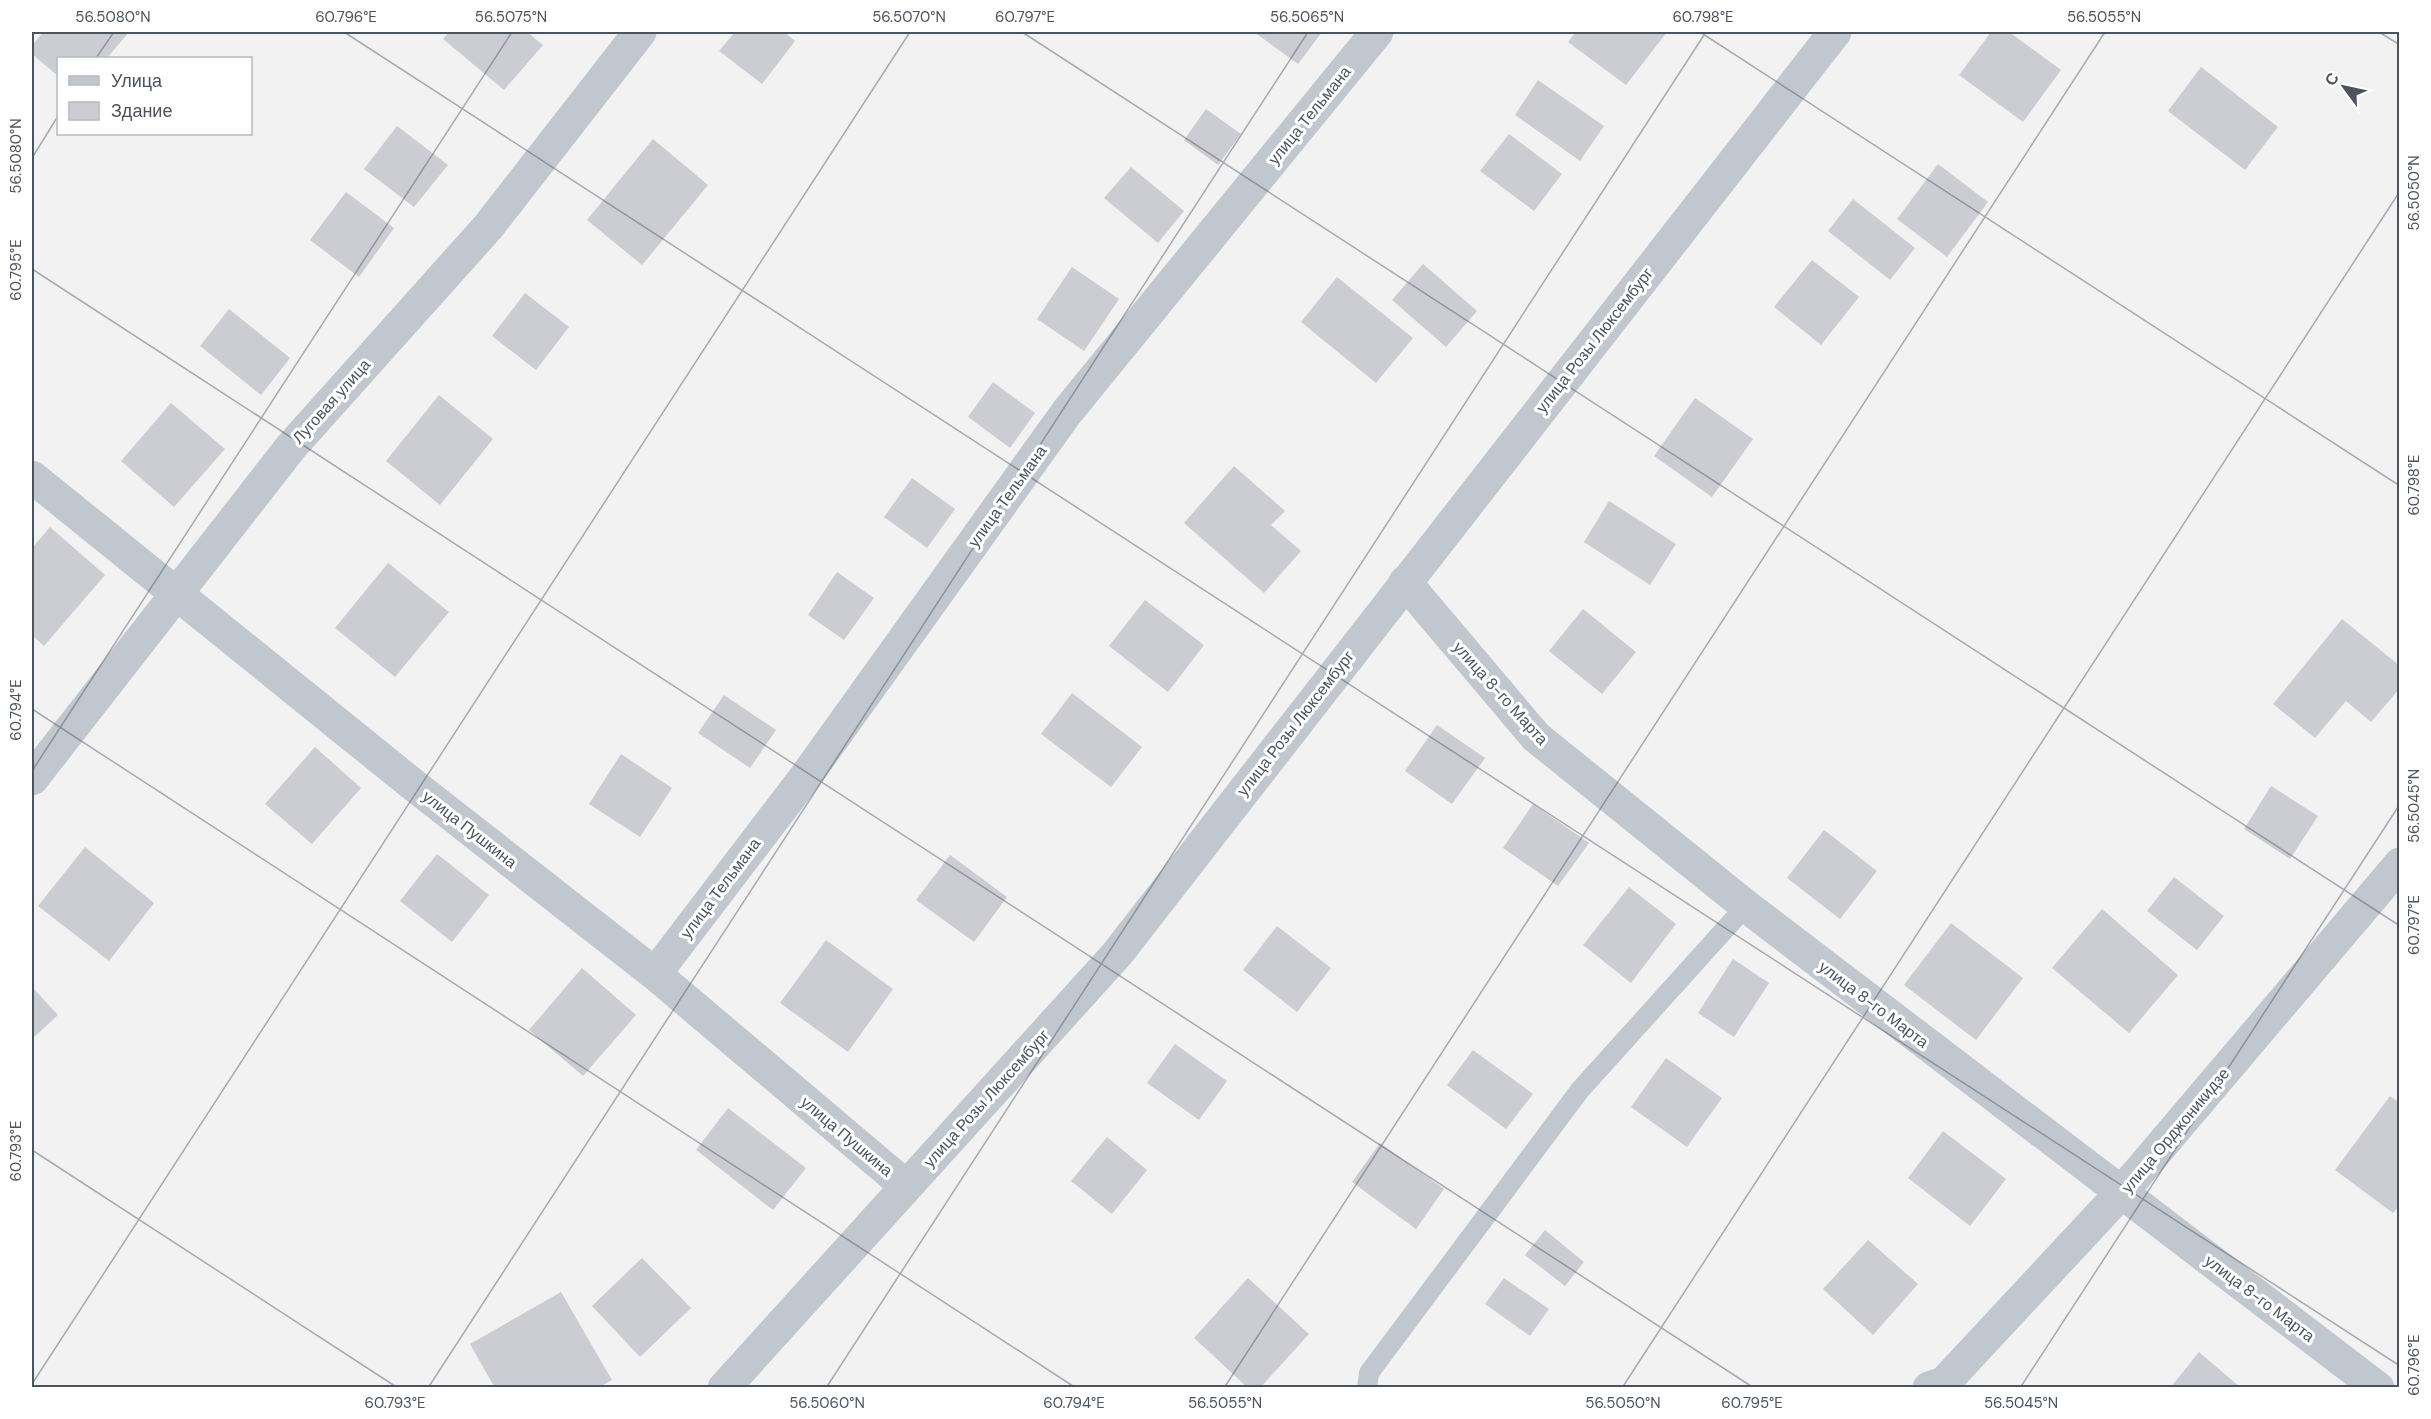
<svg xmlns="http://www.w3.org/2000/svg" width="2431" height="1419" viewBox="0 0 2431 1419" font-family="'DM Sans',sans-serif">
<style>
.building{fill:#cccdd3}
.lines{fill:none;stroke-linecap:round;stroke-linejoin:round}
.service{stroke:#c1c7ce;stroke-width:20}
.minor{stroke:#c1c7ce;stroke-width:33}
.tertiary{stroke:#c1c7ce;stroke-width:33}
.ticks{fill:none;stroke:#4b535d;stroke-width:1.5;stroke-opacity:0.45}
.labels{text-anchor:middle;stroke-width:6;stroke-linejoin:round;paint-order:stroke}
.street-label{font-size:16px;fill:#4b535d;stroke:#fff}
.neatline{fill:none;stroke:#4b535d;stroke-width:2}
.ticks-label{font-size:15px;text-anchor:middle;fill:#4b535d}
</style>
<rect width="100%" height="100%" fill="#f3f2f2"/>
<g class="building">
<path d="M43 32H129L107 58H58V76L32 54V46Z"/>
<path d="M449 32H527L543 45 504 90 443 39Z"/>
<path d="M735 32H784L795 41 762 84 719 51Z"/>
<path d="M1254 32H1322L1298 64Z"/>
<path d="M1576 32H1667L1626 85 1568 42Z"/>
<path d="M1991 32H2009L2061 70 2023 122 1959 75Z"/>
<path d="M2201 67 2278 127 2245 170 2168 111Z"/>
<path d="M1538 80 1604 126 1580 161 1515 115Z"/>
<path d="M1206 109 1241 134 1218 165 1184 140Z"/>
<path d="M397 126 448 165 414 207 364 169Z"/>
<path d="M1509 134 1562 174 1534 211 1480 171Z"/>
<path d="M653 139 708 185 642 265 587 220Z"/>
<path d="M1938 164 1988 202 1947 257 1897 219Z"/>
<path d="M1131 167 1184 211 1158 243 1104 198Z"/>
<path d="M346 192 394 228 359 277 310 240Z"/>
<path d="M1853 199 1915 248 1890 280 1828 231Z"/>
<path d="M1812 260 1859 297 1821 345 1774 307Z"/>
<path d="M1423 264 1477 311 1446 347 1392 300Z"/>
<path d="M1072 267 1119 299 1084 351 1037 319Z"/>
<path d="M1337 277 1413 338 1376 383 1301 322Z"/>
<path d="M525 293 569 327 536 370 492 336Z"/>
<path d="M229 309 290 358 261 395 200 346Z"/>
<path d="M993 382 1035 413 1010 448 968 417Z"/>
<path d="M439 395 493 439 440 505 386 461Z"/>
<path d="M1695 398 1753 439 1712 497 1654 456Z"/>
<path d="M171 403 225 449 174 507 121 461Z"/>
<path d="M1234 466 1285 511 1271 525 1301 551 1264 593 1184 523Z"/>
<path d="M912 478 955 509 927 548 884 517Z"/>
<path d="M1609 501 1676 544 1650 585 1584 542Z"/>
<path d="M50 527 105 575 44 646 32 635V548Z"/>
<path d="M388 563 449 612 395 677 335 628Z"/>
<path d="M837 572 874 598 844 640 808 615Z"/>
<path d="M1145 600 1204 645 1168 692 1109 646Z"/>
<path d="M1583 609 1636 652 1602 694 1549 651Z"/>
<path d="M2342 619 2400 666V688L2371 722 2346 701 2315 738 2273 704Z"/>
<path d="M1072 693 1142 747 1111 787 1041 734Z"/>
<path d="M724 695 776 730 750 768 698 733Z"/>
<path d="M1437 725 1485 758 1452 804 1405 771Z"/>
<path d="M315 747 361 788 312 844 265 804Z"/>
<path d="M621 754 672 788 640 837 589 804Z"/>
<path d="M2271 786 2318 816 2290 859 2244 829Z"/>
<path d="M1533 804 1589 843 1558 886 1503 848Z"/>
<path d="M1824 830 1877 871 1840 919 1787 878Z"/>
<path d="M85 847 154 903 109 961 38 906Z"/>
<path d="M437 854 489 895 452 942 400 901Z"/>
<path d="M950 855 1007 897 974 942 916 900Z"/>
<path d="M2174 877 2224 916 2197 950 2147 911Z"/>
<path d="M1629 887 1676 924 1631 983 1583 945Z"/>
<path d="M2102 909 2178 975 2129 1033 2052 968Z"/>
<path d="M1951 923 2023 978 1976 1040 1904 985Z"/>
<path d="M1277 926 1331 968 1297 1012 1243 970Z"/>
<path d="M826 940 893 989 848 1052 780 1003Z"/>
<path d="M1733 959 1769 983 1734 1037 1698 1013Z"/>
<path d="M582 968 636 1015 583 1076 529 1030Z"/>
<path d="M32 987 58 1015 32 1039Z"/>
<path d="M1175 1044 1227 1081 1199 1120 1147 1083Z"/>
<path d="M1473 1050 1533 1094 1506 1129 1447 1085Z"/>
<path d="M1666 1058 1722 1098 1687 1147 1631 1107Z"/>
<path d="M2390 1096 2400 1103V1205L2393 1213 2335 1170Z"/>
<path d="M728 1108 806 1168 773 1210 696 1150Z"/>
<path d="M1943 1131 2006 1179 1970 1226 1908 1178Z"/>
<path d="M1107 1137 1147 1170 1112 1214 1071 1181Z"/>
<path d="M1380 1143 1444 1189 1416 1229 1352 1182Z"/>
<path d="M1545 1230 1584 1262 1565 1286 1525 1255Z"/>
<path d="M1868 1240 1918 1284 1873 1335 1823 1289Z"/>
<path d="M642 1258 691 1308 640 1357 592 1306Z"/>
<path d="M1248 1278 1309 1334 1260 1388H1248L1194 1338Z"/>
<path d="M1504 1278 1549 1309 1530 1336 1485 1304Z"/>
<path d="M561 1292 612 1380 598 1388H495L470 1344Z"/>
<path d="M2199 1352 2241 1388H2170Z"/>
</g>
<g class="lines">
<path class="service" d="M1367 1388 1369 1373 1580 1090 1746 906"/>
<g class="minor">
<path d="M32 477 411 783 655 974 906 1186"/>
<path d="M1405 582 1536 737 1746 906 2378 1388"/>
<path d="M32 779 291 447 488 227 640 32"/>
<path d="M655 974 806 776 1067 412 1377 32"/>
<path d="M724 1388 1117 954 1835 32"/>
</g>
<path class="tertiary" d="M1929 1388 1944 1383 2121 1193 2400 864"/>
</g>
<path class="ticks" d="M344 32 2400 1366M1022 32 2400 926M1700 32 2400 486M2379 32 2400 45M96 58 114 32M32 158 58 116M32 269 1754 1388M32 709 1076 1388M32 771 512 32M32 1150 398 1388M32 1384 910 32M428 1388 1308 32M826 1388 1706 32M1224 1388 2105 32M1622 1388 2400 191M2020 1388 2400 804"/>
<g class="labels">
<g class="street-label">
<text transform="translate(1309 115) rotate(-51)" y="6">улица Тельмана</text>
<text transform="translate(1594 340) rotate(-52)" y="6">улица Розы Люксембург</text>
<text transform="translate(331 401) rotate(-48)" y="6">Луговая улица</text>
<text transform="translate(1007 496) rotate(-54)" y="6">улица Тельмана</text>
<text transform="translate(1501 693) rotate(48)" y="6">улица 8-го Марта</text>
<text transform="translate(1295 723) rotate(-52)" y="6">улица Розы Люксембург</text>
<text transform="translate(470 829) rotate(38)" y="6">улица Пушкина</text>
<text transform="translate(720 888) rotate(-53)" y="6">улица Тельмана</text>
<text transform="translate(1874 1004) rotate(37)" y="6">улица 8-го Марта</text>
<text transform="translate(986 1098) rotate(-48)" y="6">улица Розы Люксембург</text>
<text transform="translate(2175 1130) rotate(-50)" y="6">улица Орджоникидзе</text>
<text transform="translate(847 1136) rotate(40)" y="6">улица Пушкина</text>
<text transform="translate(2260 1298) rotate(37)" y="6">улица 8-го Марта</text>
</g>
</g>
<rect width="2431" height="1419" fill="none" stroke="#ffffff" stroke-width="66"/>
<rect x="57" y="57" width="195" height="78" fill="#ffffff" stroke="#b7babe" stroke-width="1.5"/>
<rect x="69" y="76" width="30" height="9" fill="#c1c7ce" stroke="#b7babe" stroke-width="1.5"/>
<text x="111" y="87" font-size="18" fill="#4b535d">Улица</text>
<rect x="69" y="102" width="30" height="18" fill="#cccdd3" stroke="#b7babe" stroke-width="1.5"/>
<text x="111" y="117" font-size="18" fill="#4b535d">Здание</text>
<g transform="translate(2344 87) rotate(303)" stroke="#ffffff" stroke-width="4.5" paint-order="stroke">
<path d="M0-4.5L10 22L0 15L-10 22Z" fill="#4b535d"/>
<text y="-9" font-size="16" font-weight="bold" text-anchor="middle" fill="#4b535d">С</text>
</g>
<rect x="33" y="33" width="2365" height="1353" class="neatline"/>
<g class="ticks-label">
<text x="113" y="22">56.5080°N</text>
<text x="346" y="22">60.796°E</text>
<text x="511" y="22">56.5075°N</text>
<text x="909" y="22">56.5070°N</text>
<text x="1025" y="22">60.797°E</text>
<text x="1307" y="22">56.5065°N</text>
<text x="1703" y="22">60.798°E</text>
<text x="2104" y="22">56.5055°N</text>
<text transform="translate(16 156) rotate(-90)" y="5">56.5080°N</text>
<text transform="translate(2414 193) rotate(-90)" y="5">56.5050°N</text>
<text transform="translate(16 270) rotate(-90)" y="5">60.795°E</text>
<text transform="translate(2414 485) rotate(-90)" y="5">60.798°E</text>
<text transform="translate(16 710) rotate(-90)" y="5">60.794°E</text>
<text transform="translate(2414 806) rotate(-90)" y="5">56.5045°N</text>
<text transform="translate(2414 925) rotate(-90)" y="5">60.797°E</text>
<text transform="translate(16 1151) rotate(-90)" y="5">60.793°E</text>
<text transform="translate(2414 1365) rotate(-90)" y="5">60.796°E</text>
<text x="395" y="1408">60.793°E</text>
<text x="827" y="1408">56.5060°N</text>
<text x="1074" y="1408">60.794°E</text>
<text x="1225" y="1408">56.5055°N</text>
<text x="1623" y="1408">56.5050°N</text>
<text x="1752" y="1408">60.795°E</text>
<text x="2021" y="1408">56.5045°N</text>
</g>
</svg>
